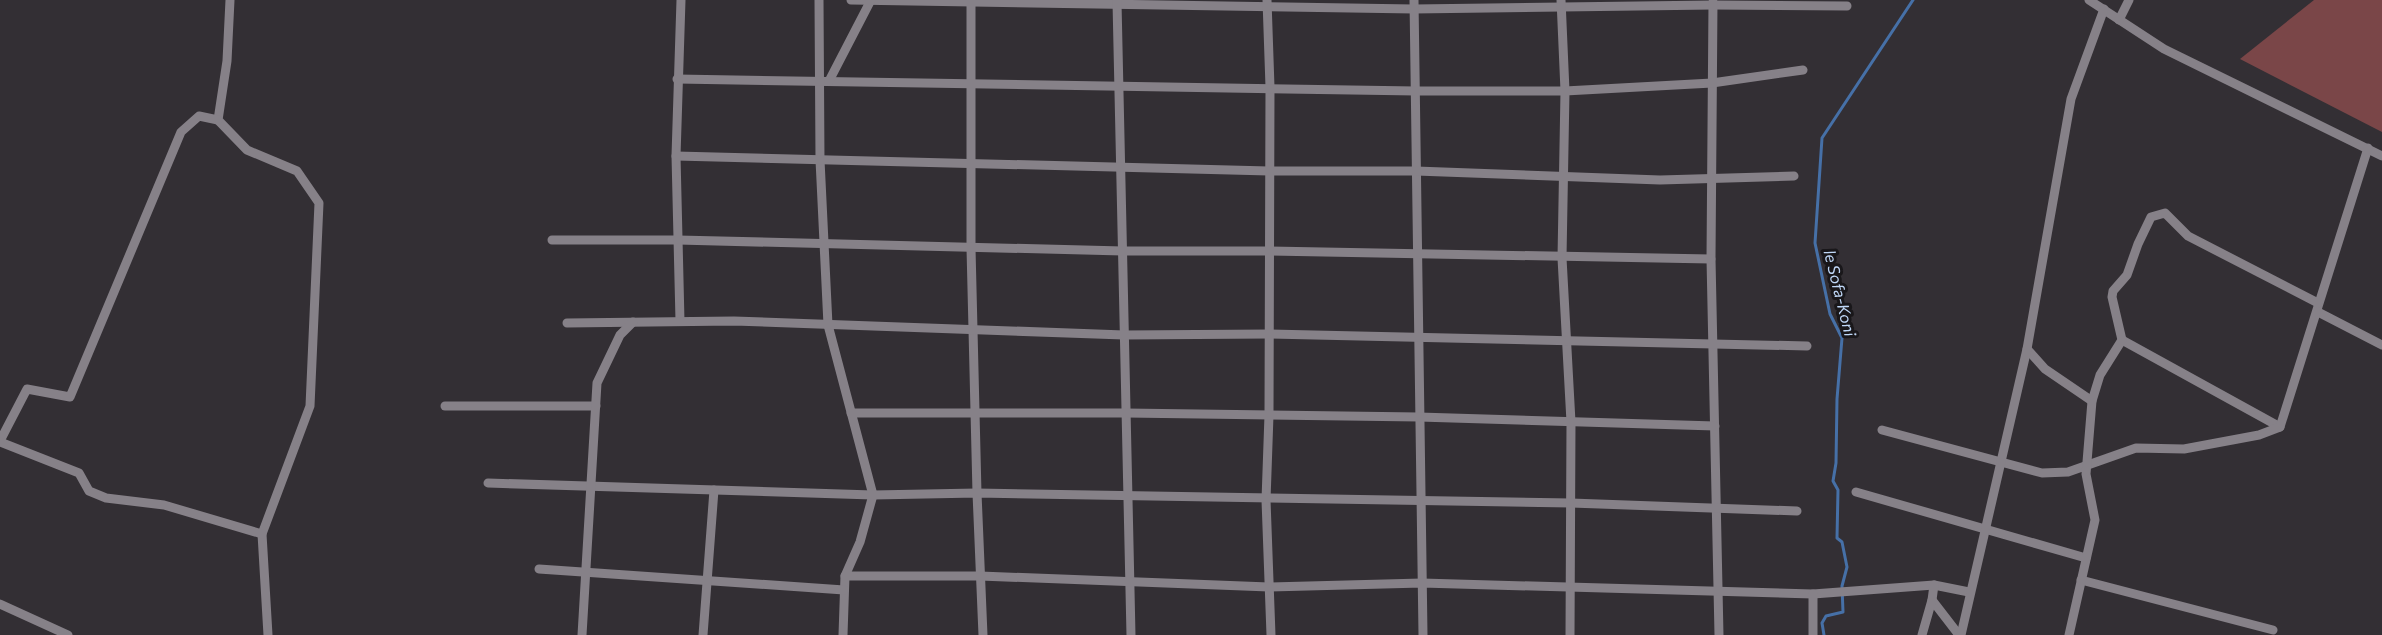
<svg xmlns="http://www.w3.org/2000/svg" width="2382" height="635" viewBox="0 0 2382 635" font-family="Commissioner,sans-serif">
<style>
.green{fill:#7a4648}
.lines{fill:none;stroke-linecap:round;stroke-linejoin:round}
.stream{stroke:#4670a7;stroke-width:3}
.minor{stroke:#868188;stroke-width:9}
.labels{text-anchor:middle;stroke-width:6;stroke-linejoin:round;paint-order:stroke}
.water-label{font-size:16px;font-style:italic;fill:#bfd7f7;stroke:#19171a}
</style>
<rect width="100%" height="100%" fill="#332f34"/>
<path class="green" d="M2314 0H2382V132L2240 59Z"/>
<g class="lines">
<path class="stream" d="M1824 635 1822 623 1826 616 1843 612 1842 586 1847 567 1842 542 1837 538 1838 490 1833 481 1836 463 1837 399 1842 338 1830 314 1815 243 1822 138 1913 0"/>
<g class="minor">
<path d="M230 0 227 61 218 120 247 150 297 171 319 203 310 406 262 534 268 635"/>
<path d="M819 0 820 160 828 325 873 495 860 542 845 576 843 635"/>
<path d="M851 0 1414 9 1713 5 1847 6"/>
<path d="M971 0V248L977 493 983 635"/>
<path d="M1267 0 1270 87 1269 415 1266 500 1271 635"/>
<path d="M1414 0 1423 635"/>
<path d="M1561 0 1565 91 1562 258 1571 422 1570 635"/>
<path d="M2089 0 2164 49 2382 156"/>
<path d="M1117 2 1131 635"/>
<path d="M1713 2 1711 259 1719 635"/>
<path d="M2119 20 2129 0"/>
<path d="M677 79 1416 91H1565L1712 83 1803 70"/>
<path d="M829 81 871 0"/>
<path d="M676 156 1269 171H1416L1660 180 1794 176"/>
<path d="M552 240H678L1123 251H1269L1711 259"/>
<path d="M2318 312 2382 345"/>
<path d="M680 321 676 156 681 0"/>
<path d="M567 323 734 321 1124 335 1269 334 1807 346"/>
<path d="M2122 340 2280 427"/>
<path d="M2027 349 2045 369 2092 401"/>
<path d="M445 406H596"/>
<path d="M851 413H1126L1419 417 1715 426"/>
<path d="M1882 430 2042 473 2068 472 2136 448 2184 449 2259 435 2280 427 2368 148"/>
<path d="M0 441 27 389 70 397 181 132 199 116 218 120"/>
<path d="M0 442 79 473 89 491 106 498 164 505 262 534"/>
<path d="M488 483 873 495 977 493 1571 503 1797 511"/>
<path d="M1856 492 2086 558"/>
<path d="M539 569 844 590"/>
<path d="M845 576H980L1269 587 1422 583 1813 594 1934 585 1969 592"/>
<path d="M2081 580 2273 630"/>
<path d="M1813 594V635"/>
<path d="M1932 600 1959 635"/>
<path d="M0 604 68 635"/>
<path d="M582 635 597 383 620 335 633 322"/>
<path d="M703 635 714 490"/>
<path d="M1922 635 1932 600 1934 585"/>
<path d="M1961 635 2027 349 2071 99 2104 9"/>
<path d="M2069 635 2095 520 2086 474 2092 401 2100 375 2122 340 2112 297 2113 291 2127 275 2138 244 2151 217 2165 213 2188 236 2318 303"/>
</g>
</g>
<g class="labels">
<g class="water-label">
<text transform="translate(1840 293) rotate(76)" y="6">le Sofa-Koni</text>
</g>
</g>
</svg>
